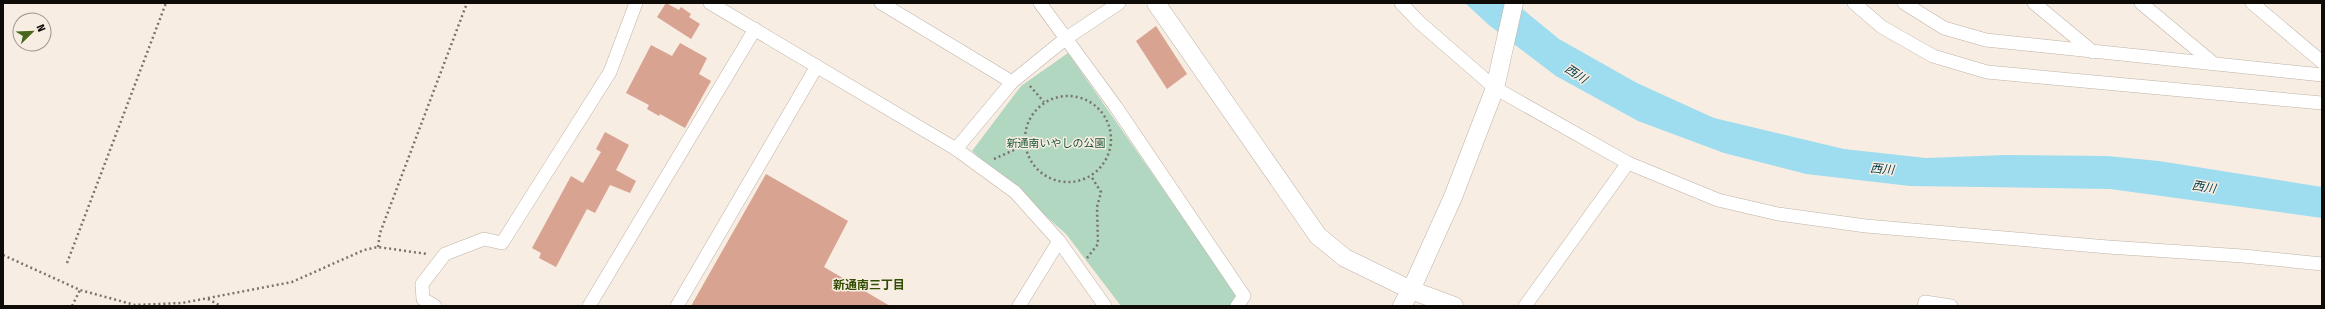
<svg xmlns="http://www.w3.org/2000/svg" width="2325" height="309" viewBox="0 0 2325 309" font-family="'Fira Sans Condensed','Noto Sans JP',sans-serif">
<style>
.green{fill:#b2d7c1}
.water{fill:#9eddef}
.building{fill:#d8a391}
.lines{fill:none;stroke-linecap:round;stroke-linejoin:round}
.street-casing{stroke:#bdb3a8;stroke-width:14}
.secondary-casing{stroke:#bdb3a8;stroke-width:19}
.path{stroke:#7a736c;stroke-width:2.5;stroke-dasharray:2 3;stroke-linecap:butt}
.street{stroke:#fff;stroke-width:13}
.secondary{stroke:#fff;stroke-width:18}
.labels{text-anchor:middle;stroke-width:3;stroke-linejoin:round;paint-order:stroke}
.park-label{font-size:11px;fill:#195639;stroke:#f8ede2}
.water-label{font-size:12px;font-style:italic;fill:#07414e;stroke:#f8ede2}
.neighbourhood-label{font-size:12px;font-weight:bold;fill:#324d02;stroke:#f8ede2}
</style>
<rect width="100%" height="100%" fill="#f8ede2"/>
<path class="green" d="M1068 53 1238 296 1232 306H1121L1066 234 972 151 1021 86Z"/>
<path class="water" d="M1465 3H1515L1559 39 1637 83 1714 118 1844 149 1926 158 2005 155 2107 156 2159 161 2322 187V218L2110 189 1910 186 1806 174 1724 153 1638 121 1556 76 1490 26Z"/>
<g class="building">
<path d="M666 3 679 10 681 7 691 14 689 17 700 24 691 39 657 17Z"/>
<path d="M1156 26 1187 74 1167 89 1136 41Z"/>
<path d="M680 43 707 58 699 74 711 81 685 128 660 114 659 116 647 109 649 105 626 93 651 45 672 56Z"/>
<path d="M605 132 629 145 616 170 636 181 630 193 610 185 595 213 587 209 556 267 539 258 541 253 532 248 571 176 583 183 601 152 596 149Z"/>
<path d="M766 174 848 221 824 267 890 306H691Z"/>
</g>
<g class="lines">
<defs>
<g id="street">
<path d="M710 3 956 149 1015 192 1059 241 1105 306"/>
<path d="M881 3 1012 82"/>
<path d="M1040 3 1116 107 1244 296 1237 306"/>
<path d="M1401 3 1419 22 1495 88 1628 163 1718 200 1778 214 1866 226 2108 247 2243 256 2322 264"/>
<path d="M1854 3 1882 27 1933 56 1987 72 2322 103"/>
<path d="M1904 3 1944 28 1986 40 2322 75"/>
<path d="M2034 3 2093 52"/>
<path d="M2141 3 2213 63"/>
<path d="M2252 3 2322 62"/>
<path d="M956 149 1012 82 1065 39 1119 3"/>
<path d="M435 306 423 299 422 284 445 254 484 239 502 243 610 72 636 3"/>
<path d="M589 306 755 29"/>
<path d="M677 306 817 66"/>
<path d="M1019 306 1059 241"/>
<path d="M1525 306 1628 163"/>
<path d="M1924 306 1925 302 1951 306"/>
</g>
<g id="secondary">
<path d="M1156 3 1318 236 1345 258 1411 290 1454 306"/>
<path d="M1402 306 1411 290 1453 197 1495 88 1514 3"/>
</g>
</defs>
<use href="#street" class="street-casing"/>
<use href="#secondary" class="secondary-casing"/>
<g class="path">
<path d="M1030 86 1044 102"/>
<circle cx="1068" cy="139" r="43"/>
<path d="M994 159 1025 145"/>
<path d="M378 247 380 233 467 3"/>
<path d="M3 255 80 290 135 305 182 303 292 282 364 250 378 247 427 254"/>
<path d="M1087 258 1098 244 1097 207 1101 192 1091 176"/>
<path d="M67 263 166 3"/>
<path d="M208 299 221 306"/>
<path d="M72 306 80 290"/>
</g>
<use href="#street" class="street"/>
<use href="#secondary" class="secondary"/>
</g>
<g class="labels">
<g class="park-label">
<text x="1056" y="147">新通南いやしの公園</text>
</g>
<g class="water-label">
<text transform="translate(1576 74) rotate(33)" y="4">西川</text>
<text transform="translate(1882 169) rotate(5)" y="4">西川</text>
<text transform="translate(2204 187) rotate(9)" y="4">西川</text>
</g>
<g class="neighbourhood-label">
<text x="869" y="289">新通南三丁目</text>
</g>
</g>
<rect width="2325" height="309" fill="none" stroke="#0f0c08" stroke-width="8"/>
<g transform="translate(32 32) rotate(67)"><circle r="19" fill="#f8ede2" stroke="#9b938b"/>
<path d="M0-3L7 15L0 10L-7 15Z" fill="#49671b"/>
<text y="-6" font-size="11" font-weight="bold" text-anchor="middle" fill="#0f0c08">N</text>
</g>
</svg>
